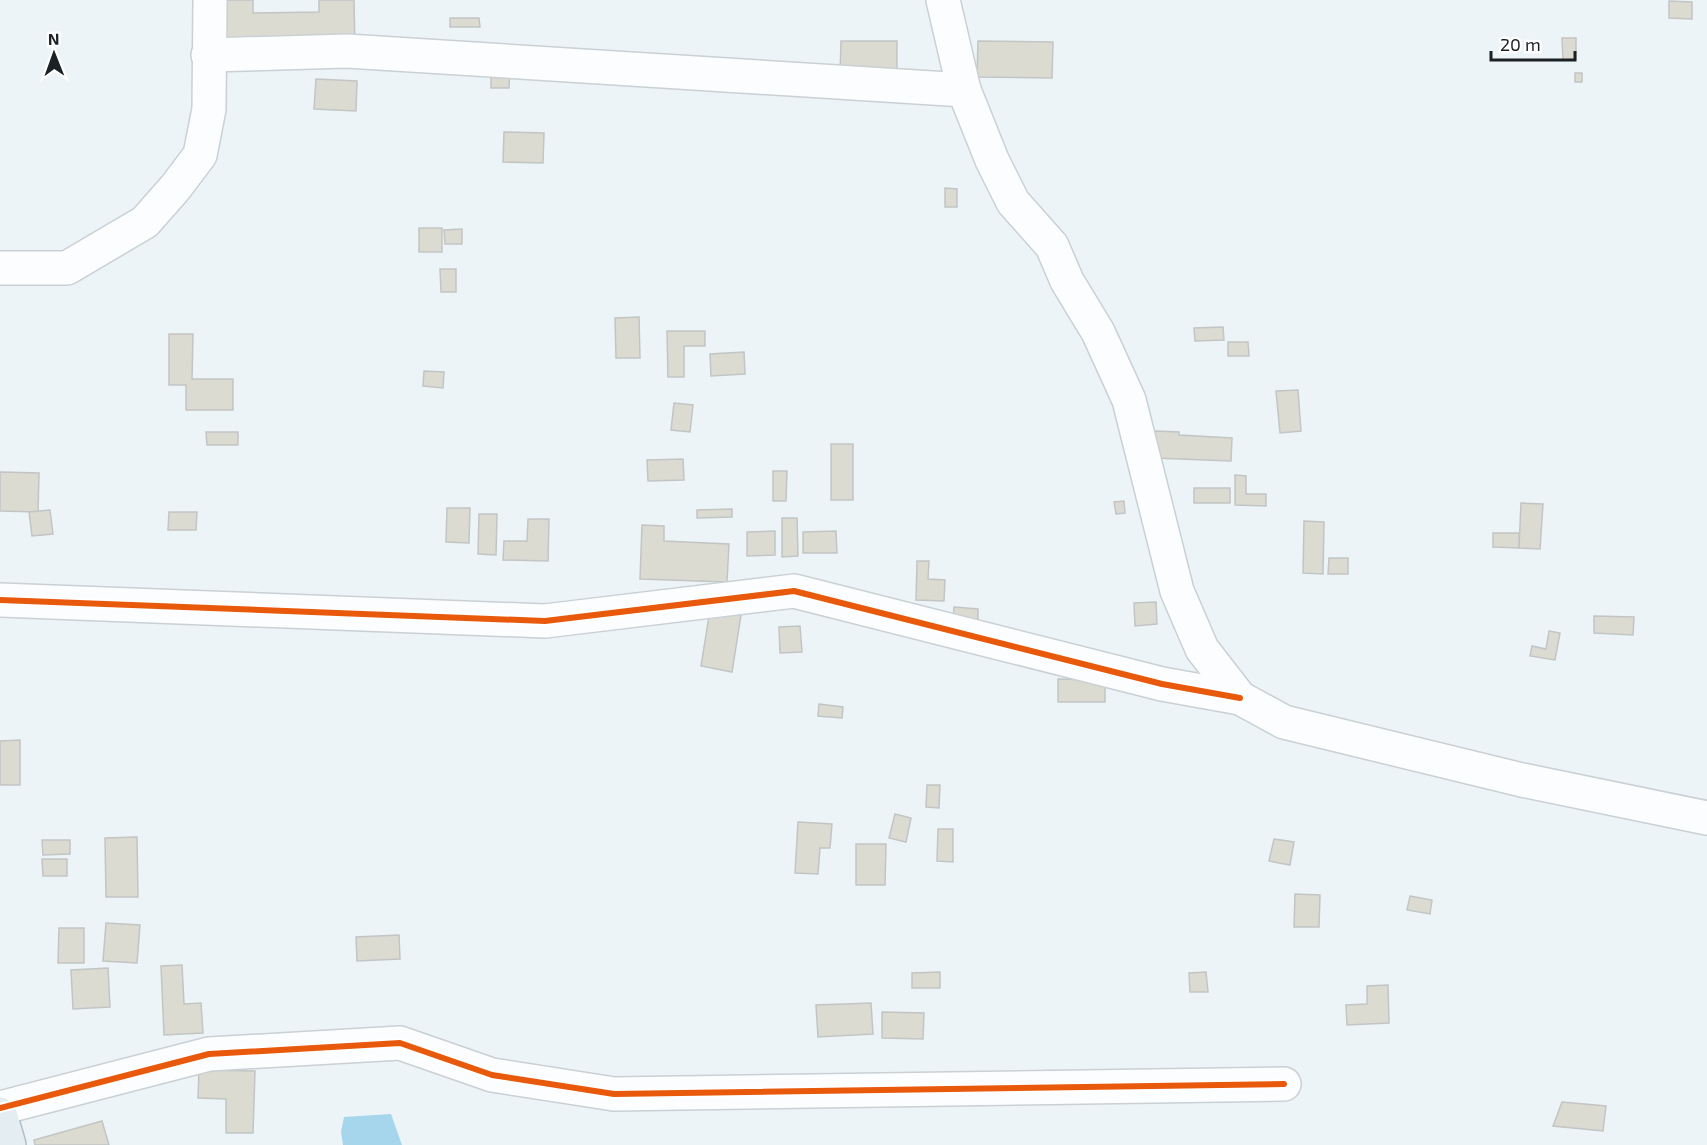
<svg xmlns="http://www.w3.org/2000/svg" width="1707" height="1145" viewBox="0 0 1707 1145" font-family="'Exo 2',sans-serif">
<style>
.water{fill:#a5d6eb}
.building{fill:#dbdbd2;stroke:#c2c5c4;stroke-width:1.5}
.lines{fill:none;stroke-linecap:round;stroke-linejoin:round}
.minor-casing{stroke:#cad0d4;stroke-width:36}
.highway-casing{stroke:#b2bfc5;stroke-width:36}
.minor{stroke:#fcfdfe;stroke-width:33}
.highway{stroke:#e4eef2;stroke-width:33}
.cycleway-casing{stroke:#fff;stroke-width:10}
.cycleway{stroke:#e8590c;stroke-width:6}
</style>
<rect width="100%" height="100%" fill="#ecf4f8"/>
<path class="water" d="M391 1114 402 1145H343L341 1132 344 1117Z"/>
<g class="building">
<path d="M218 0H253V13L319 12V0H354L355 48 219 50Z"/>
<path d="M1669 1 1692 2V19L1669 18Z"/>
<path d="M450 18H479L480 27H450Z"/>
<path d="M1562 38H1576V59L1563 60Z"/>
<path d="M841 41H897V76H840Z"/>
<path d="M978 41 1053 42 1052 78 977 77Z"/>
<path d="M491 64H510L509 88H491Z"/>
<rect x="1575" y="73" width="7" height="9"/>
<path d="M316 79 357 81 356 111 314 109Z"/>
<path d="M504 132 544 133 543 163 503 162Z"/>
<path d="M945 188 957 189V207H945Z"/>
<rect x="419" y="228" width="23" height="24"/>
<path d="M462 229V244H445L444 230Z"/>
<path d="M440 269H456V292H441Z"/>
<path d="M639 317 640 358H616L615 318Z"/>
<path d="M1223 327 1224 340 1195 341 1194 328Z"/>
<path d="M667 331H705V346H684V377H668Z"/>
<path d="M169 334H193L192 379H233V410H186V385H169Z"/>
<path d="M1228 342H1248L1249 356H1228Z"/>
<path d="M744 352 745 374 711 376 710 354Z"/>
<path d="M424 371 444 372 443 388 423 386Z"/>
<path d="M1298 390 1301 431 1280 433 1276 391Z"/>
<path d="M674 403 693 405 690 432 671 430Z"/>
<path d="M1155 431 1179 432V435L1232 438 1231 461 1154 458Z"/>
<path d="M206 432H238V445H207Z"/>
<rect x="831" y="444" width="22" height="56"/>
<path d="M683 459 684 480 648 481 647 460Z"/>
<path d="M773 471H787L786 501H773Z"/>
<path d="M0 472 39 473 38 512 0 511Z"/>
<path d="M1235 475 1246 476V494H1266V506L1235 505Z"/>
<rect x="1194" y="488" width="36" height="15"/>
<path d="M1124 501 1125 513 1116 514 1114 502Z"/>
<path d="M1521 503 1543 504 1540 549 1519 548Z"/>
<path d="M447 508H470L469 543 446 542Z"/>
<path d="M732 509V517L697 518V510Z"/>
<path d="M50 510 53 534 32 536 29 512Z"/>
<path d="M169 512H197L196 530H168Z"/>
<path d="M479 514H497L496 555 478 554Z"/>
<path d="M782 518H797L798 556 782 557Z"/>
<path d="M528 519H549L548 561 503 560 504 541H527Z"/>
<path d="M1304 521 1324 522 1323 574 1303 573Z"/>
<path d="M642 525 664 526V541L729 544 727 582 640 579Z"/>
<path d="M775 531V555L747 556V532Z"/>
<path d="M836 531 837 553H803V532Z"/>
<path d="M1493 533H1519V548L1493 547Z"/>
<path d="M1329 558H1348V574H1328Z"/>
<path d="M917 561H929L928 579 945 580 944 601 916 600Z"/>
<path d="M1156 602 1157 624 1135 626 1134 603Z"/>
<path d="M954 607 978 609V621L953 620Z"/>
<path d="M710 610 741 615 732 672 701 666Z"/>
<path d="M1594 616 1634 617 1633 635 1594 633Z"/>
<path d="M800 626 802 652 780 653 779 627Z"/>
<path d="M1549 631 1560 633 1555 660 1530 656 1532 646 1546 649Z"/>
<path d="M1058 679 1105 680V702H1058Z"/>
<path d="M819 704 843 707 842 718 818 716Z"/>
<path d="M20 740V785H0V741Z"/>
<path d="M927 785H940L939 808 926 807Z"/>
<path d="M895 814 911 818 906 842 889 838Z"/>
<path d="M798 822 832 824 830 848H820L818 874 795 873Z"/>
<path d="M938 829H953V862L937 861Z"/>
<path d="M137 837 138 897H106L105 838Z"/>
<path d="M1274 839 1294 842 1290 865 1269 861Z"/>
<path d="M42 840H70V854L43 855Z"/>
<path d="M856 844H886L885 885H856Z"/>
<path d="M42 859H67V876H43Z"/>
<path d="M1295 894 1320 895 1319 927H1294Z"/>
<path d="M1410 896 1432 900 1430 914 1407 910Z"/>
<path d="M106 923 140 925 137 963 103 961Z"/>
<path d="M59 928H84V963H58Z"/>
<path d="M399 935 400 959 357 961 356 937Z"/>
<path d="M182 965 184 1004 201 1003 203 1033 164 1035 161 966Z"/>
<path d="M108 968 110 1007 73 1009 71 970Z"/>
<path d="M940 972V988H912V973Z"/>
<path d="M1206 972 1208 992H1190L1189 973Z"/>
<path d="M1388 985 1389 1023 1347 1025 1346 1005 1367 1004V986Z"/>
<path d="M871 1003 873 1034 818 1037 816 1005Z"/>
<path d="M882 1012 924 1013 923 1039 882 1038Z"/>
<path d="M199 1070 255 1071 253 1133H226V1099L198 1098Z"/>
<path d="M1562 1102 1606 1106 1603 1131 1553 1126Z"/>
<path d="M102 1121 109 1145H35L34 1140Z"/>
</g>
<g class="lines">
<defs>
<g id="minor">
<path d="M943 0 964 90 992 160 1013 202 1052 246 1067 281 1098 332 1129 400 1177 591 1202 649 1240 698 1284 722 1522 780 1707 818"/>
<path d="M208 55 347 51 964 90"/>
<path d="M0 268H67L145 222 175 188 200 155 209 109 210 0"/>
<path d="M0 600 545 621 794 591 1162 684 1240 698"/>
<path d="M0 1108 209 1054 400 1043 492 1075 614 1094 1284 1084"/>
</g>
<path id="highway" d="M0 1114 9 1145"/>
</defs>
<use href="#minor" class="minor-casing"/>
<use href="#highway" class="highway-casing"/>
<use href="#minor" class="minor"/>
<use href="#highway" class="highway"/>
<defs>
<g id="cycleway">
<path d="M0 600 545 621 794 591 1162 684 1240 698"/>
<path d="M0 1108 209 1054 400 1043 492 1075 614 1094 1284 1084"/>
</g>
</defs>
<use href="#cycleway" class="cycleway-casing"/>
<use href="#cycleway" class="cycleway"/>
</g>
<g transform="translate(54 54) rotate(359)" stroke="#ffffff" stroke-width="4.5" paint-order="stroke">
<path d="M0-4.5L10 22L0 15L-10 22Z" fill="#1b2124"/>
<text y="-9" font-size="16" font-weight="bold" text-anchor="middle" fill="#1b2124">N</text>
</g>
<path d="M1491 51v9h84v-9" fill="none" stroke="#1b2124" stroke-width="3"/>
<text x="1500" y="51" font-size="18" fill="#1b2124" stroke="#ffffff" stroke-width="4.5" paint-order="stroke">20 m</text>
</svg>
